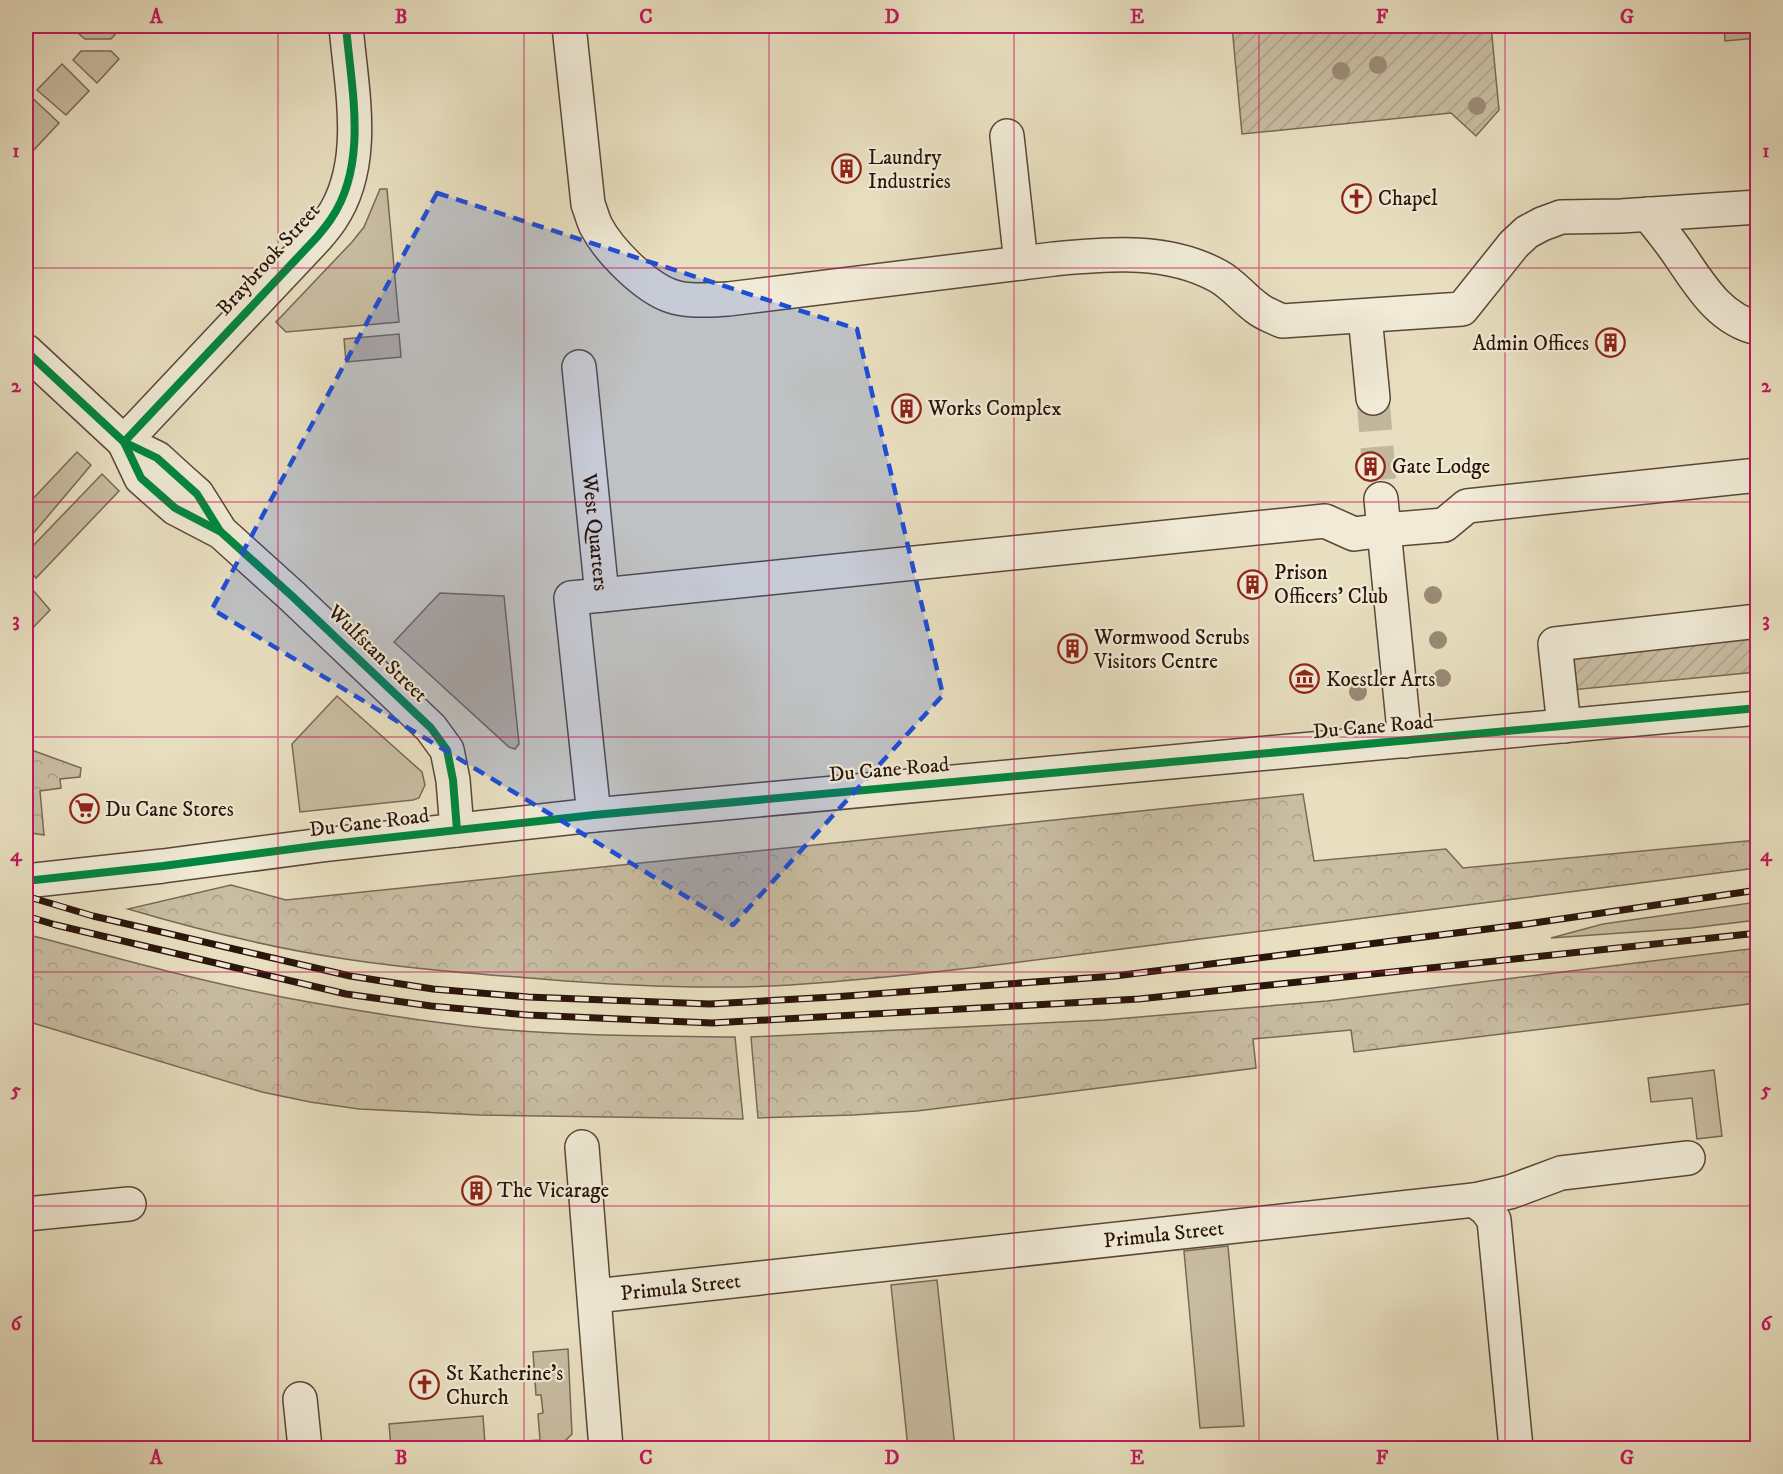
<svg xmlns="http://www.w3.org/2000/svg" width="1783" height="1474" viewBox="0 0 1783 1474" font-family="'IM FELL DW Pica',serif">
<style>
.grass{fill:#c8bca1;stroke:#7a6856;stroke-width:1.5}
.forest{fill:url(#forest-crowns);stroke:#7a6856;stroke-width:1.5}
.garden{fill:url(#garden-furrows);stroke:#7a6856;stroke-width:1.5}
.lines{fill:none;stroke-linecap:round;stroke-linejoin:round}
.minor-tunnel{stroke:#c2b69c;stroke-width:33;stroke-dasharray:33 16;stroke-linecap:butt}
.minor-casing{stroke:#5a4738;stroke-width:36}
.minor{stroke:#f0ead6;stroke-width:33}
.rail-casing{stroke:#2b140a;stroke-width:7}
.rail{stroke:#f0ead6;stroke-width:4.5;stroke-dasharray:14;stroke-linecap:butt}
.cycleway-casing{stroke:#f0ead6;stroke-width:11}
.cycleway{stroke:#00873e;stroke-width:8}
.tree{fill:#9a8b75}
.marked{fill:#1d4ed8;fill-opacity:0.2;stroke:#1d4ed8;stroke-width:4.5;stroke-dasharray:12 8;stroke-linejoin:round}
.grid{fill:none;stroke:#c2185b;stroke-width:1.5;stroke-opacity:0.55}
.labels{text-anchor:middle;stroke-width:4.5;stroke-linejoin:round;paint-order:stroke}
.poi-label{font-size:21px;fill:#2b140a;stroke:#f0ead6;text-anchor:start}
.street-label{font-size:21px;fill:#2b140a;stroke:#f0ead6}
.neatline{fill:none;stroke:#c2185b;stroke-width:2}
.grid-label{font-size:20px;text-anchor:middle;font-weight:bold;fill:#c2185b}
</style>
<defs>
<pattern id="forest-crowns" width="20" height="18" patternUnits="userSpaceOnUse" patternTransform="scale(1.5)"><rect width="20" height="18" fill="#c8bca1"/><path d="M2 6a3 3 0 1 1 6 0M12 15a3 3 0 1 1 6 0" fill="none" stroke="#aca189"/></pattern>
<pattern id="garden-furrows" width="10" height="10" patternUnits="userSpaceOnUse" patternTransform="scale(1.5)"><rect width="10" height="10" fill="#c8bca1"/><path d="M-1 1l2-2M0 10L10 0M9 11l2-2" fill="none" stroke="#aca189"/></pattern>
</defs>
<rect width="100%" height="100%" fill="#e8dfc0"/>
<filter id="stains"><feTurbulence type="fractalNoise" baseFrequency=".00333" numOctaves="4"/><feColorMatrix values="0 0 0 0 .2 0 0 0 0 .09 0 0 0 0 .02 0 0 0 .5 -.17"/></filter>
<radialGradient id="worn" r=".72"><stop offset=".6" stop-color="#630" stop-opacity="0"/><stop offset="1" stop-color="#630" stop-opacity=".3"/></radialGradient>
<g class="grass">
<path d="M76 26H112L118 31 111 39H85L73 29Z"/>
<path d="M1724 26H1757V38L1725 41Z"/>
<path d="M81 51H111L119 59 97 83 73 60Z"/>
<path d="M62 64 89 91 66 115 37 90Z"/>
<path d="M26 92 59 123 29 155 26 151Z"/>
<path d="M380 189H387L399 322 286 332 276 322 352 242 364 227Z"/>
<path d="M399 334 401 357 346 362 344 339Z"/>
<path d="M77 452 91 465 26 542V506Z"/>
<path d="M102 474 119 491 36 578 31 572 33 558 30 549Z"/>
<path d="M26 582 50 610 26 635Z"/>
<path d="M440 593 504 596 519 744 515 749 509 747 394 642Z"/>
<path d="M337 696 422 772 425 785 419 798 413 800 300 812 292 744Z"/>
<path d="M1757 902V920L1691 928 1551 938 1603 924Z"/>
<path d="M1714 1070 1722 1136 1697 1139 1692 1098 1651 1102 1648 1078Z"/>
<path d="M1228 1246 1244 1426 1200 1428 1184 1251Z"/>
<path d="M937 1280 955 1448H908L891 1285Z"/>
<path d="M568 1349 572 1434 558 1448H391L389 1424 483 1416 485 1444 540 1440 538 1414 543 1413 541 1395H536L533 1352Z"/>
</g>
<g class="forest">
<path d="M26 748 81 768 80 777 60 779 61 788 40 791 44 835 26 832Z"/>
<path d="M1303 794 1314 861 1446 849 1463 868 1757 840V868C1566 893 1375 918 1184 941 1053 958 922 976 790 985 708 990 625 986 542 979 477 974 411 969 345 959 272 948 199 930 128 909L231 885 286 900Z"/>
<path d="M26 934C112 957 199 981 287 998 352 1010 418 1021 485 1028 568 1036 651 1036 735 1037L743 1119 480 1115 359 1109 310 1102 262 1092 26 1021Z"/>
<path d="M1757 948V1003L1354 1052 1351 1030 1253 1039 1256 1068 917 1111 853 1115 758 1118 751 1037 1104 1020 1327 1001Z"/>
</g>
<g class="garden">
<path d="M1232 26H1491L1499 110 1476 136 1451 113 1242 134Z"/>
<path d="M1757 629V672L1571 690V651Z"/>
</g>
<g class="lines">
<path class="minor-tunnel" d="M1373 398 1381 499"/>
<defs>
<g id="minor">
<path d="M569 26 588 204C591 212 593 220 596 226 609 251 645 287 671 296 688 302 710 300 728 299L1054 259C1109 254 1167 248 1218 276 1233 284 1243 298 1257 308 1264 314 1274 317 1282 321L1462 309 1514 244 1527 232 1542 224 1561 217 1621 216 1758 207"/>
<path d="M1007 136 1021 263"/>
<path d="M1648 214C1659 228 1670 241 1680 256 1700 285 1720 320 1758 328"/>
<path d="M1365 316 1373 398"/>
<path d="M26 351 124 442 157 458 180 479 197 494 219 529"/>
<path id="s1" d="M579 367 602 595 571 598 594 815"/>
<path d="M124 442 141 478 175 508 221 532 292 596 431 728 447 750 453 780 457 830"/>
<path d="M124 442 317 237C322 231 327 225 331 219 369 163 351 88 346 26"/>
<path d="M1381 499 1384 530 1444 525 1467 506 1758 475"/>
<path d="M602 595 1325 521 1354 534 1384 530 1405 741"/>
<path d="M1564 726 1555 644 1758 621"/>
<path d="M26 881 163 866 322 845 594 815 1758 708"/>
<path d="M582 1147 606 1448"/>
<path d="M1474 1200 1510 1192 1561 1173 1688 1158"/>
<path d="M26 1214 129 1204"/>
<path id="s2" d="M595 1296 1474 1200 1486 1209 1494 1220 1516 1448"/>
<path d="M300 1399 305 1448"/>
</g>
</defs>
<use href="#minor" class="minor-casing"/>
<use href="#minor" class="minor"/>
<defs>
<g id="rail">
<path d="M26 896 93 916 350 976 433 989 528 997 710 1004 833 997 1115 976 1527 924 1758 890"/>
<path d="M26 916 56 925 346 994 431 1006 528 1015 712 1023 1139 999 1758 933"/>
</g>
</defs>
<use href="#rail" class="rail-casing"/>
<use href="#rail" class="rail"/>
<defs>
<g id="cycleway">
<path d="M26 351 124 442 157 458 197 494 220 531"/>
<path d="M124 442 141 478 175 508 221 532 292 596 431 728 447 750 453 780 457 830"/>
<path d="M124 442 317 237C322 231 327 225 331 219 369 163 351 88 346 26"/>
<path d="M26 881 163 866 322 845 594 815 1758 708"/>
</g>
</defs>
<use href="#cycleway" class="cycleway-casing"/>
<use href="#cycleway" class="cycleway"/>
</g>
<g class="tree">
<circle cx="1378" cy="65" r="9"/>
<circle cx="1341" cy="71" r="9"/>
<circle cx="1477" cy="106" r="9"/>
<circle cx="1433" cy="595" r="9"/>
<circle cx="1438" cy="640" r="9"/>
<circle cx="1442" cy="678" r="9"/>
<circle cx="1358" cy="692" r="9"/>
</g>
<path class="marked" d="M437 193 857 329 943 695 733 925 212 609Z"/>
<path class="grid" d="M278 26V1448M524 26V1448M769 26V1448M1014 26V1448M1259 26V1448M1505 26V1448M26 268H1758M26 502H1758M26 737H1758M26 972H1758M26 1206H1758"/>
<defs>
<symbol id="building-ring" viewBox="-11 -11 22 22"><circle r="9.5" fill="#f0ead6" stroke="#8f2418" stroke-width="1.5"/><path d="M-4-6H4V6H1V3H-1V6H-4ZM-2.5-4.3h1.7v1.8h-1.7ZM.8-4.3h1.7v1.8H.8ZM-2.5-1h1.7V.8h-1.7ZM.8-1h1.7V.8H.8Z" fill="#8f2418"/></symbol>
<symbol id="church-ring" viewBox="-11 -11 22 22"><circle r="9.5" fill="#f0ead6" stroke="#8f2418" stroke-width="1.5"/><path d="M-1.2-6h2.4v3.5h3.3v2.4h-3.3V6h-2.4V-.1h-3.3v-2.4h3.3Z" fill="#8f2418"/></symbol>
<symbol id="museum-ring" viewBox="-11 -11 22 22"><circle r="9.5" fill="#f0ead6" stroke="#8f2418" stroke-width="1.5"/><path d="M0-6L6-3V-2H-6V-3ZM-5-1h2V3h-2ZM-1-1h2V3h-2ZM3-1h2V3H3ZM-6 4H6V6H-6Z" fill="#8f2418"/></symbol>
<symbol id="supermarket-ring" viewBox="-11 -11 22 22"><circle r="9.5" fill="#f0ead6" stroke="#8f2418" stroke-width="1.5"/><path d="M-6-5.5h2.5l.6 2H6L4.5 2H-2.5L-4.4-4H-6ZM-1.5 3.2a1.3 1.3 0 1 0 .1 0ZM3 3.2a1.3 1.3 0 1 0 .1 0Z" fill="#8f2418"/></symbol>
</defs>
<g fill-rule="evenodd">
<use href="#building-ring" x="830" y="152" width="33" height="33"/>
<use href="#church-ring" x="1340" y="182" width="33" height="33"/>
<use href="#building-ring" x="1594" y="326" width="33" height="33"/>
<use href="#building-ring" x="890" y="392" width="33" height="33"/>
<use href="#building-ring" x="1354" y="450" width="33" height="33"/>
<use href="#building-ring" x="1236" y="568" width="33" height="33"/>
<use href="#building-ring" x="1056" y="632" width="33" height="33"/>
<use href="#museum-ring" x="1288" y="662" width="33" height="33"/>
<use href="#supermarket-ring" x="68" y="792" width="33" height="33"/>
<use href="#building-ring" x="460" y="1174" width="33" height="33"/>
<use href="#church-ring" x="408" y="1368" width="33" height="33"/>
</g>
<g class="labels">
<g class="poi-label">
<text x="868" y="164">Laundry<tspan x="868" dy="24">Industries</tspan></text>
<text x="1378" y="205">Chapel</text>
<text x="1589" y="350" text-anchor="end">Admin Offices</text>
<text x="928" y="415">Works Complex</text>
<text x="1392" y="473">Gate Lodge</text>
<text x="1274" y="579">Prison<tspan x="1274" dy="24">Officers' Club</tspan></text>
<text x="1094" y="644">Wormwood Scrubs<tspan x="1094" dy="24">Visitors Centre</tspan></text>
<text x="1326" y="686">Koestler Arts</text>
<text x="105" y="816">Du Cane Stores</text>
<text x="497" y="1197">The Vicarage</text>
<text x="446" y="1380">St Katherine's<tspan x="446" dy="24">Church</tspan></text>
</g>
<g class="street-label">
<text transform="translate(268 259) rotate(-48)" y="7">Braybrook Street</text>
<text dy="7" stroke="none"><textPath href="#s1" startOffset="166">West Quarters</textPath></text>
<text transform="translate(378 653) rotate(44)" y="7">Wulfstan Street</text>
<text transform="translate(1373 726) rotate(-5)" y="7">Du Cane Road</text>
<text transform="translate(889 769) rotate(-5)" y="7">Du Cane Road</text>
<text transform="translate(369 822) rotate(-7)" y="7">Du Cane Road</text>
<text dy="7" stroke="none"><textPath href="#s2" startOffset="572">Primula Street</textPath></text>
<text dy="7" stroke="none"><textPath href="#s2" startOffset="86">Primula Street</textPath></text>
</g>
</g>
<rect width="1783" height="1474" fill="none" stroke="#e8dfc0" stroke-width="66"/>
<rect x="33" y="33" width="1717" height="1408" class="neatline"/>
<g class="grid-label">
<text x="156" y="23">A</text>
<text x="401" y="23">B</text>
<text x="646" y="23">C</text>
<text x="892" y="23">D</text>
<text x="1137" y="23">E</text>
<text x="1382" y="23">F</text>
<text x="1627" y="23">G</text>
<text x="16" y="157">1</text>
<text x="1766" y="157">1</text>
<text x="16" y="392">2</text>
<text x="1766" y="392">2</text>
<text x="16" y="626">3</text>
<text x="1766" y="626">3</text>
<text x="16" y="861">4</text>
<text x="1766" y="861">4</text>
<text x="16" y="1096">5</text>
<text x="1766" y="1096">5</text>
<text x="16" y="1330">6</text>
<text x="1766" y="1330">6</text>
<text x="156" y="1464">A</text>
<text x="401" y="1464">B</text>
<text x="646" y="1464">C</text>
<text x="892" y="1464">D</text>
<text x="1137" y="1464">E</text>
<text x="1382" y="1464">F</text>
<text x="1627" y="1464">G</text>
</g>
<rect width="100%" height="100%" filter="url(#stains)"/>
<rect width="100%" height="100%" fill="url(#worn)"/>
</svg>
